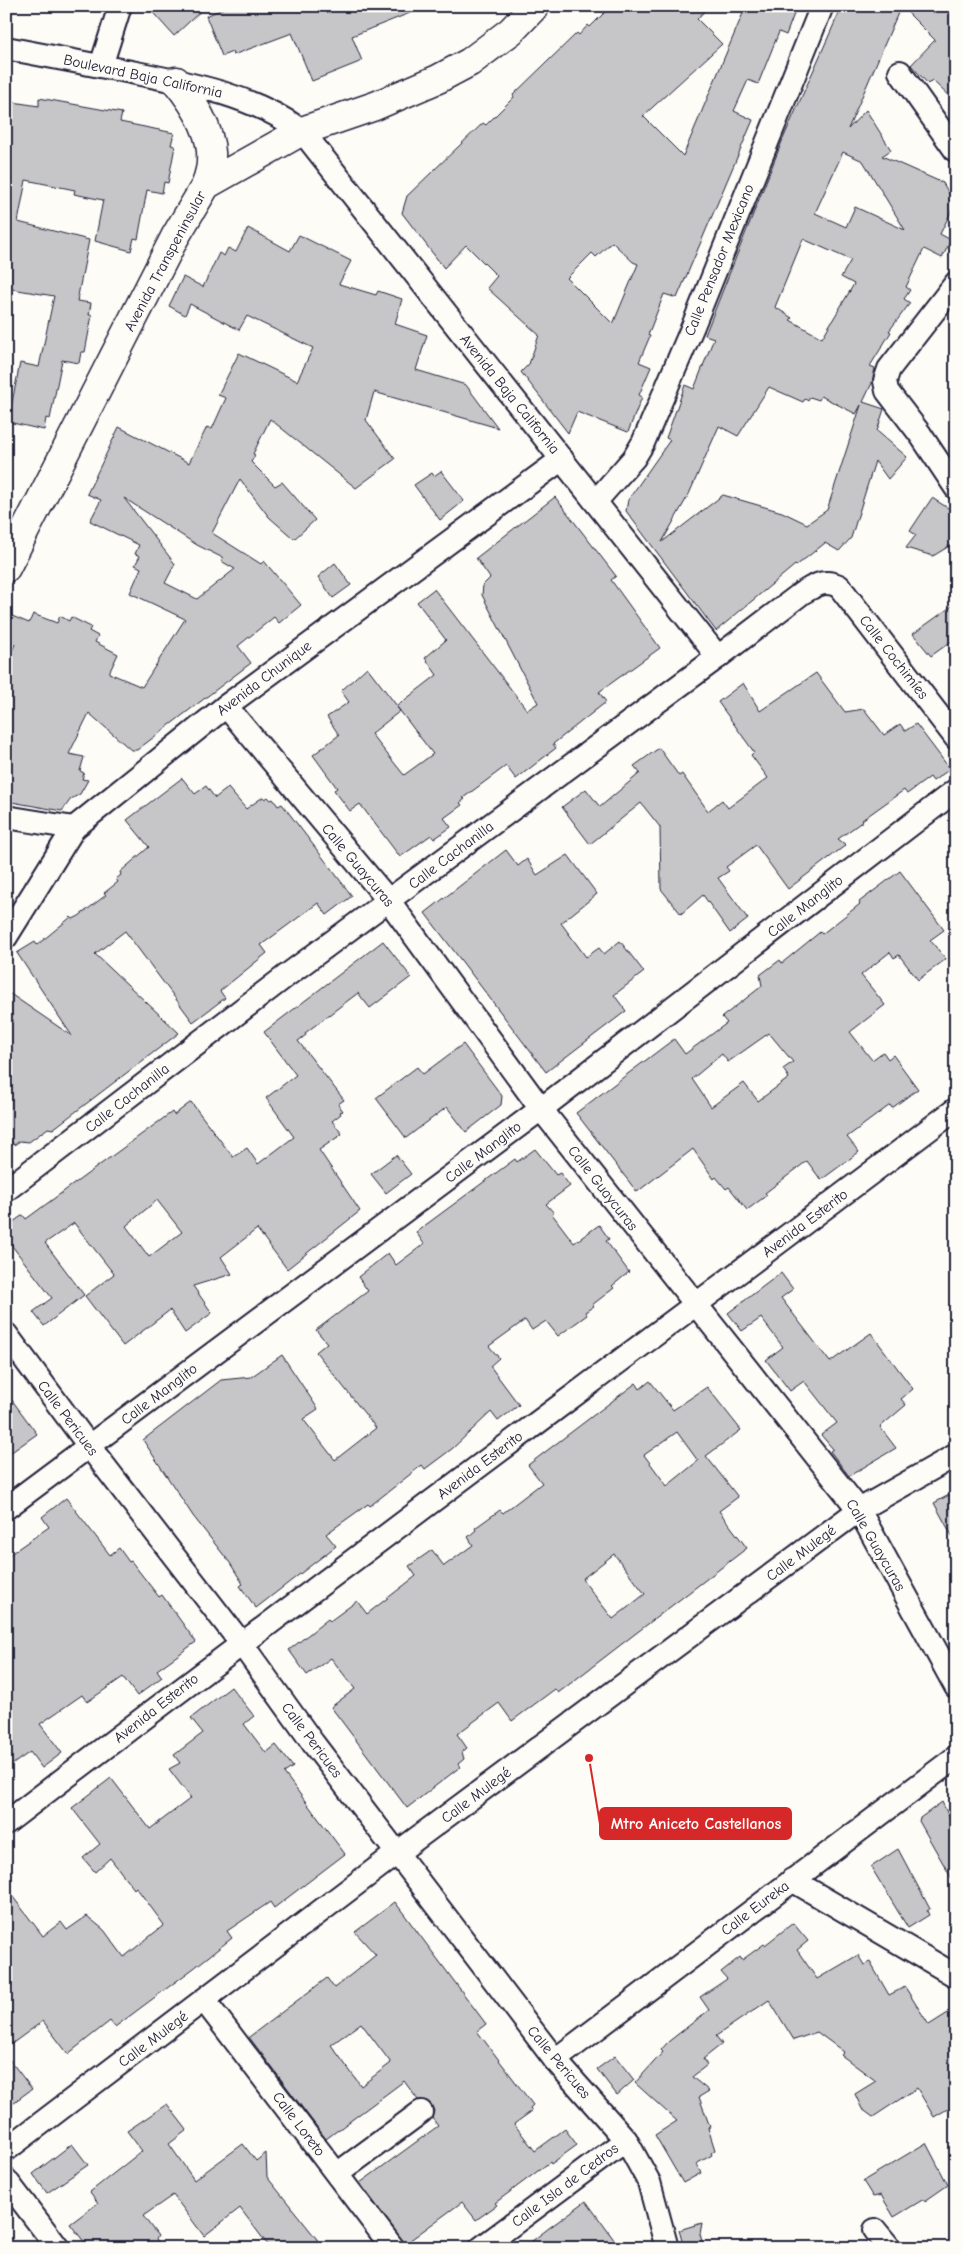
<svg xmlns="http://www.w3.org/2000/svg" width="962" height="2254" viewBox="0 0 962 2254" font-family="'Comic Neue',sans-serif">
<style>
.building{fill:#c6c6c8;stroke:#22223b;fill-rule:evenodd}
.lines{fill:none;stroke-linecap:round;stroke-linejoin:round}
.minor-casing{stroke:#22223b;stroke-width:26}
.major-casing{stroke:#22223b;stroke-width:31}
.minor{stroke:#fdfcf7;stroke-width:22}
.major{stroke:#fdfcf7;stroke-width:28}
.labels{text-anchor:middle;stroke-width:4;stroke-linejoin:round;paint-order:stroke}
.street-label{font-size:15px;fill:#22223b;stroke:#fdfcf7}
.leader{fill:none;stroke:#d62828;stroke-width:2}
.callout-dot{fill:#d62828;stroke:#fdfcf7;stroke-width:2}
.callout{fill:#d62828;stroke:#d62828;stroke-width:2}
.callout-label{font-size:16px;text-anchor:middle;font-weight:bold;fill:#fff}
</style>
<rect width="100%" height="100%" fill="#fdfcf7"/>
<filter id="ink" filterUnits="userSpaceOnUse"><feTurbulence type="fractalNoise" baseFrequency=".02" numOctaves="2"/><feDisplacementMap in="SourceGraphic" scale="10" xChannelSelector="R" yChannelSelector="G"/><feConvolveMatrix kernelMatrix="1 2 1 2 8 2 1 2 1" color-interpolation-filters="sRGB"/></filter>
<g filter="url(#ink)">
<g class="building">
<path d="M147 6H206L174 36Z"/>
<path d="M229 6H425V7L352 36 362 61 312 81 292 33 233 55 232 52 222 56 206 16Z"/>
<path d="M611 6H709L697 19 722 44 643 116 683 156 746 6H797L786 35 779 32 758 84 748 80 734 111 753 120 677 298 664 294 648 335 650 336 639 362 651 367 639 395 642 397 628 432 577 412 568 433 521 372 529 364 539 335 487 288 497 276 466 245 444 268 402 213 407 196 483 123 486 125 514 97 513 95 577 33 579 35 588 25 590 27ZM612 242 633 262 638 264 613 324 567 278 592 253 596 257Z"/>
<path d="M842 6H883L898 13 848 129 866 110 891 150 882 156 943 183 955 204 940 234 951 240 942 258 924 249 906 287 910 290 904 299 910 303 889 331 891 332 870 366 875 368 872 383 863 402 884 409 877 431 907 457 888 479 875 461 851 538 839 551 825 543 796 566 795 565 716 631 626 511 628 500 670 440 666 438 685 385 694 389 714 338 705 335 783 139ZM843 152 863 161 905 230 855 207 846 227 815 213ZM803 239 851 260 841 277 854 284 822 338 790 320 792 318 775 307ZM769 387 803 402 805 399 808 401 810 397 819 400 821 396 856 414 861 405 827 510 807 524 782 512 723 495 662 542 689 494 719 426 738 436Z"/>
<path d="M901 6H956V103L932 80 928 84 911 65 935 40Z"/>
<path d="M39 98 122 113 120 122 174 133 171 145 175 146 168 183 164 182 162 193 147 190 138 239 134 238 131 251 95 241 103 200 74 194 75 190 26 180 18 222 89 240 77 301 91 303 89 315H92L85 352H81L79 363 62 360 50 419 46 418 44 430 8 422 20 363 39 367 54 296 6 288V101L39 106Z"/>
<path d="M248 228 290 251 299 235 351 261 339 284 376 295 378 291 402 299 395 324 427 335 416 370 466 385 498 428 374 392 366 420 395 459 356 488 270 419 253 454 255 455 251 462 275 486 282 482 315 520 294 539 269 517 240 479 212 533 261 564 264 561 301 605 279 623 274 617 238 646 251 663 137 750H131L89 713 69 754 84 757 80 771 84 773 82 779 88 780 80 794 71 799 62 811 6 801V666L15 644 6 641V626L12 616 29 623 33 614 57 623 60 616 69 621 71 617 91 627 89 631 98 636 95 642 118 654 109 673 142 687 185 619 130 593 141 568 135 565 140 556 135 554 139 545 90 521 101 500 87 494 119 427 189 463 207 427 212 429 226 398 218 395 239 353 297 381 313 348 247 316 239 330 190 304 185 315 169 306 183 277 203 287 219 253 224 256 228 248 236 252ZM124 498 197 545 223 558 221 561 235 569 197 599 165 583 175 564Z"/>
<path d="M441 471 464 501 440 520 414 485 432 473 434 476Z"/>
<path d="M555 497 616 576 611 580 660 648 599 692 606 702 553 744 556 748 516 779 506 766 463 798 465 799 460 803 462 805 444 818 451 827 434 839 431 835 400 857 360 804 350 811 334 790 337 788 313 755 339 735 327 717 349 702 341 691 367 667 397 706 437 675 425 658 446 640 417 602 434 589 527 710 538 703 482 595 483 585 490 578 476 558ZM397 707 433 754 404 775 371 734 400 711Z"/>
<path d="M932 498 956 513V542L933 556 906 548 916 535 910 531Z"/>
<path d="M335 563 351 585 333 598 318 577Z"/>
<path d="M956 603V638L931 656 913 634Z"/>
<path d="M816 673 845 712 864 709 884 735 900 724 905 731 916 724 950 769 933 781 930 777 907 794 904 790 862 820 863 821 838 839 846 845 788 889 756 845 726 867 729 871 718 878 748 919 730 933 703 895 681 914 661 889 660 827 641 803 590 844 562 807 586 789 600 807 640 773 634 766 659 748 679 776 682 774 708 811 722 800 728 808 768 778 751 755 754 752 718 702 743 683 760 711Z"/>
<path d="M182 778 195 794 206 786 215 798 228 788 246 809 263 797 265 799 268 797 271 800 273 799 278 806 282 804 352 896 327 915 318 903 261 945 267 953 220 991 225 998 193 1022 125 931 95 954 179 1033 53 1129 48 1128 29 1142 20 1141 14 1145 6 1135V991L72 1036 17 953 35 942 37 945 71 917 73 919 79 916 106 895 104 893 118 882 116 879 121 875 120 872 149 847 127 820Z"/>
<path d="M506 850 518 866 527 859 537 875 568 855 597 894 561 923 586 957 599 948 604 954 620 941 644 972 614 995 626 1011 546 1072 425 913Z"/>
<path d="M900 871 944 930 930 940 946 959 918 980 899 955 894 958 890 952 861 975 885 1005 850 1032 872 1060 883 1052 888 1059 893 1055 918 1089 892 1108 890 1105 847 1137 859 1152 821 1180 807 1161 765 1193 767 1195 747 1210 729 1187 726 1189 716 1177 714 1179 693 1149 637 1192 576 1113 674 1039 685 1054 727 1023 722 1017 762 986 760 975 780 960 782 963 820 932 822 934 860 904 859 902ZM769 1033 793 1062 783 1069 789 1078 758 1101 744 1083 711 1107 692 1079 722 1054 728 1062Z"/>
<path d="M383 941 411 977 370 1008 358 993 305 1033 306 1035 298 1041 344 1100 338 1104 343 1111 340 1112 341 1114 332 1121 342 1134 319 1150 360 1211 287 1269 257 1229 221 1257 232 1274 193 1286 212 1313 185 1333 170 1310 123 1346 85 1296 114 1274 74 1223 45 1243 84 1295 44 1326 33 1312 52 1298 6 1238V1227L23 1215 26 1219 172 1112 174 1115 191 1102 233 1157 247 1148 258 1164 294 1137 266 1098 296 1075 264 1032ZM157 1200 182 1232 149 1257 126 1226Z"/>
<path d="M463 1044 502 1096 501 1105 466 1132 447 1107 406 1138 376 1098 417 1067 423 1074Z"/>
<path d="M535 1149 556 1175 560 1173 570 1186 546 1204 554 1213 552 1214 574 1243 599 1225 609 1239 606 1241 629 1272 612 1286 614 1288 592 1305 594 1306 585 1312 587 1315 558 1336 546 1321 532 1330 525 1320 489 1346 499 1358 490 1366 519 1405 498 1421 491 1412 453 1448 425 1469 422 1465 370 1506 368 1504 326 1534 336 1546 256 1608 240 1586 243 1584 230 1563 193 1516 143 1440 221 1380 251 1377 282 1355 318 1409 303 1419 335 1460 376 1428 316 1352 327 1343 316 1330 368 1291 358 1277 388 1253 396 1265 424 1244 416 1232 515 1159 517 1162Z"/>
<path d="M396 1155 411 1174 386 1193 371 1174Z"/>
<path d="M781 1273 793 1289 781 1298 830 1362 871 1333 913 1389 901 1399 906 1405 880 1427 896 1448 849 1476 830 1451 833 1449 821 1435 837 1423 804 1381 790 1391 766 1360 783 1347 761 1318 742 1331 728 1313Z"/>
<path d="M650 1381 673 1410 707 1387 741 1430 706 1456 738 1497 719 1511 747 1548 558 1693 555 1689 512 1721 499 1703 457 1734 467 1748 462 1752 464 1759 458 1764 460 1767 407 1808 331 1707 355 1689 331 1658 307 1675 289 1650 328 1619 330 1621 357 1601 367 1614 416 1576 409 1566 432 1550 444 1566 473 1545 468 1537 476 1530 475 1528 500 1510 503 1513 542 1483 528 1465 636 1383 640 1389ZM677 1432 698 1461 667 1486 644 1455ZM614 1554 645 1594 613 1619 582 1579Z"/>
<path d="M6 1392 37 1434 6 1456Z"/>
<path d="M949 1495 956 1507V1543L934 1503Z"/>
<path d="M66 1498 110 1555 119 1548 129 1562 131 1561 159 1597 162 1595 196 1642 157 1670 162 1677 137 1696 123 1677 87 1702 82 1695 40 1724 62 1753 42 1768 30 1752 6 1769V1557L49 1527 42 1517Z"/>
<path d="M231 1687 254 1716 244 1724 266 1753 276 1745 293 1767 284 1773 345 1854 274 1908 270 1902 227 1931 232 1938 194 1968 115 2027 110 2021 68 2054 43 2021 6 2048V1888L43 1936 61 1922 67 1930 87 1916 104 1930 124 1957 164 1925 136 1887 134 1889 110 1858 95 1872 83 1858 100 1844 72 1808 111 1778 150 1829 191 1798 169 1769 180 1763 174 1755 203 1733 191 1718Z"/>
<path d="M942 1802 951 1821 956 1818V1886L919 1821 920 1818Z"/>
<path d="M898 1849 930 1909 927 1911 929 1915 908 1928 871 1867Z"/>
<path d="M395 1902 486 2024 477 2031 533 2105 530 2108 532 2111 514 2124 535 2151 565 2129 577 2145 551 2164 550 2162 495 2203 497 2205 476 2220 462 2202 405 2244 360 2183 438 2126 432 2118 434 2111 431 2104 426 2100H418L404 2081 326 2139 249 2037 327 1978 334 1988 376 1955 355 1932ZM361 2023 391 2063 361 2086 331 2045Z"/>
<path d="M793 1923 808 1941 797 1950 817 1979 858 1955 864 1965 870 1962 889 1995 905 1987 929 2025 948 2013 956 2025V2104L934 2117 917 2088 873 2117 862 2109 855 2094 876 2081 841 2055 844 2052 817 2032 794 2040 769 2000 716 2036 722 2044 703 2059 707 2065 692 2077 709 2091 699 2097 710 2127 708 2128 715 2150 711 2153 712 2155 696 2164 701 2173 683 2183 655 2135 677 2121 635 2083 663 2052 661 2050 668 2042 709 2010 700 1997 727 1979 721 1972 740 1957 742 1960 764 1944 765 1945Z"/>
<path d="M6 2055 32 2089 6 2108Z"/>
<path d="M615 2056 634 2080 617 2095 597 2069Z"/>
<path d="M167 2104 187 2130 169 2144 194 2180 243 2144 256 2161 266 2153 267 2177 324 2248H270L240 2208 204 2236 173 2195 143 2216 158 2236 156 2239 164 2248H89L70 2224 98 2203 90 2192 142 2151 127 2131Z"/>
<path d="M926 2143 948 2185 925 2201 924 2199 894 2217 881 2195 873 2197 863 2181Z"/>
<path d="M72 2144 88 2165 47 2193 33 2174Z"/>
<path d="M586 2201 620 2248H523L549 2228Z"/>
<path d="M702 2223 700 2234 704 2248H684L679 2230Z"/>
</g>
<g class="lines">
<defs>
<g id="minor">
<path d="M6 48C46 56 86 63 126 71 187 83 251 94 302 131L718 657"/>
<path d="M101 66 120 6"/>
<path d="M900 72 956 151"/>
<path d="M956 283 889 369 885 381 887 391 920 434 956 488"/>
<path d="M596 501 634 458 643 443 693 326 822 6"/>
<path d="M226 706 389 901 541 1109 859 1510 956 1687"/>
<path d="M6 817 74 828"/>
<path d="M6 937 74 828 226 706 562 459"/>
<path d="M6 1190 286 976 718 657 802 593C816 585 824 579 839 586L956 738"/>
<path d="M6 1334 89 1446 241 1643 313 1743 555 2060 626 2140 649 2182 667 2248"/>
<path d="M6 1508 541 1109 956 790"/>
<path d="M6 1823C320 1582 640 1348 956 1109"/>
<path d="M792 1880 956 1976"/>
<path d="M204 2000 393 2248"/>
<path d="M555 2060 956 1757"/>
<path d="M6 2150 397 1853 859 1510 956 1455"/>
<path d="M337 2174 421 2112"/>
<path d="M6 2180 58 2248"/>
<path d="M875 2230 890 2248"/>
<path d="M481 2248 626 2140"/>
</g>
<g id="major">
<path d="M176 81C193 102 214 133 211 162 211 169 208 177 206 185"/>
<path d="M6 568 175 237 206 185 302 131 375 106 438 79 470 62 511 31 535 6"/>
</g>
</defs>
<use href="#minor" class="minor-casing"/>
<use href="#major" class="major-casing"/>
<use href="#minor" class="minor"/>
<use href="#major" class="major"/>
</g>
</g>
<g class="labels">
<g class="street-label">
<text transform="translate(143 76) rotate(12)" y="5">Boulevard Baja California</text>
<text transform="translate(719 260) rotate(-68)" y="5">Calle Pensador Mexicano</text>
<text transform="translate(165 261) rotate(-62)" y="5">Avenida Transpeninsular</text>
<text transform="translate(510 394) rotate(51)" y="5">Avenida Baja California</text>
<text transform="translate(894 657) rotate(52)" y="5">Calle Cochimíes</text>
<text transform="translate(264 678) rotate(-37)" y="5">Avenida Chunique</text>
<text transform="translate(451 855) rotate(-37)" y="5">Calle Cachanilla</text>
<text transform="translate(358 865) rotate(50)" y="5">Calle Guaycuras</text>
<text transform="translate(805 906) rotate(-38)" y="5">Calle Manglito</text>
<text transform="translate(127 1098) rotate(-38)" y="5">Calle Cachanilla</text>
<text transform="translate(483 1152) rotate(-37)" y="5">Calle Manglito</text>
<text transform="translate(603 1188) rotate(52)" y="5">Calle Guaycuras</text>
<text transform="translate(805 1223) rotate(-37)" y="5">Avenida Esterito</text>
<text transform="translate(159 1394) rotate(-37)" y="5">Calle Manglito</text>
<text transform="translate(68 1418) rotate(53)" y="5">Calle Pericues</text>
<text transform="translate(480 1465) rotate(-37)" y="5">Avenida Esterito</text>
<text transform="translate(876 1545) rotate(60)" y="5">Calle Guaycuras</text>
<text transform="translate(801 1553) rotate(-37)" y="5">Calle Mulegé</text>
<text transform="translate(156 1708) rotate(-38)" y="5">Avenida Esterito</text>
<text transform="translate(312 1740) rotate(53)" y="5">Calle Pericues</text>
<text transform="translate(476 1795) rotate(-37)" y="5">Calle Mulegé</text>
<text transform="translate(755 1908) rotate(-37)" y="5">Calle Eureka</text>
<text transform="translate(153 2039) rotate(-37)" y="5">Calle Mulegé</text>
<text transform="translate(559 2062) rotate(50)" y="5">Calle Pericues</text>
<text transform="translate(299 2124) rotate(53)" y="5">Calle Loreto</text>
<text transform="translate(565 2185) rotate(-37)" y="5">Calle Isla de Cedros</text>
</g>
</g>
<path class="leader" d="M589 1758L600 1824"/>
<circle class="callout-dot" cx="589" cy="1758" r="5"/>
<rect class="callout" x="600" y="1808" width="191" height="31" rx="5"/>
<g class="callout-label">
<text x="696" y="1829">Mtro Aniceto Castellanos</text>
</g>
<rect width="962" height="2254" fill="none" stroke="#fdfcf7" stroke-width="25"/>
<rect x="12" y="12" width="937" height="2229" fill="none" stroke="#22223b" stroke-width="2" filter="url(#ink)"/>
</svg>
